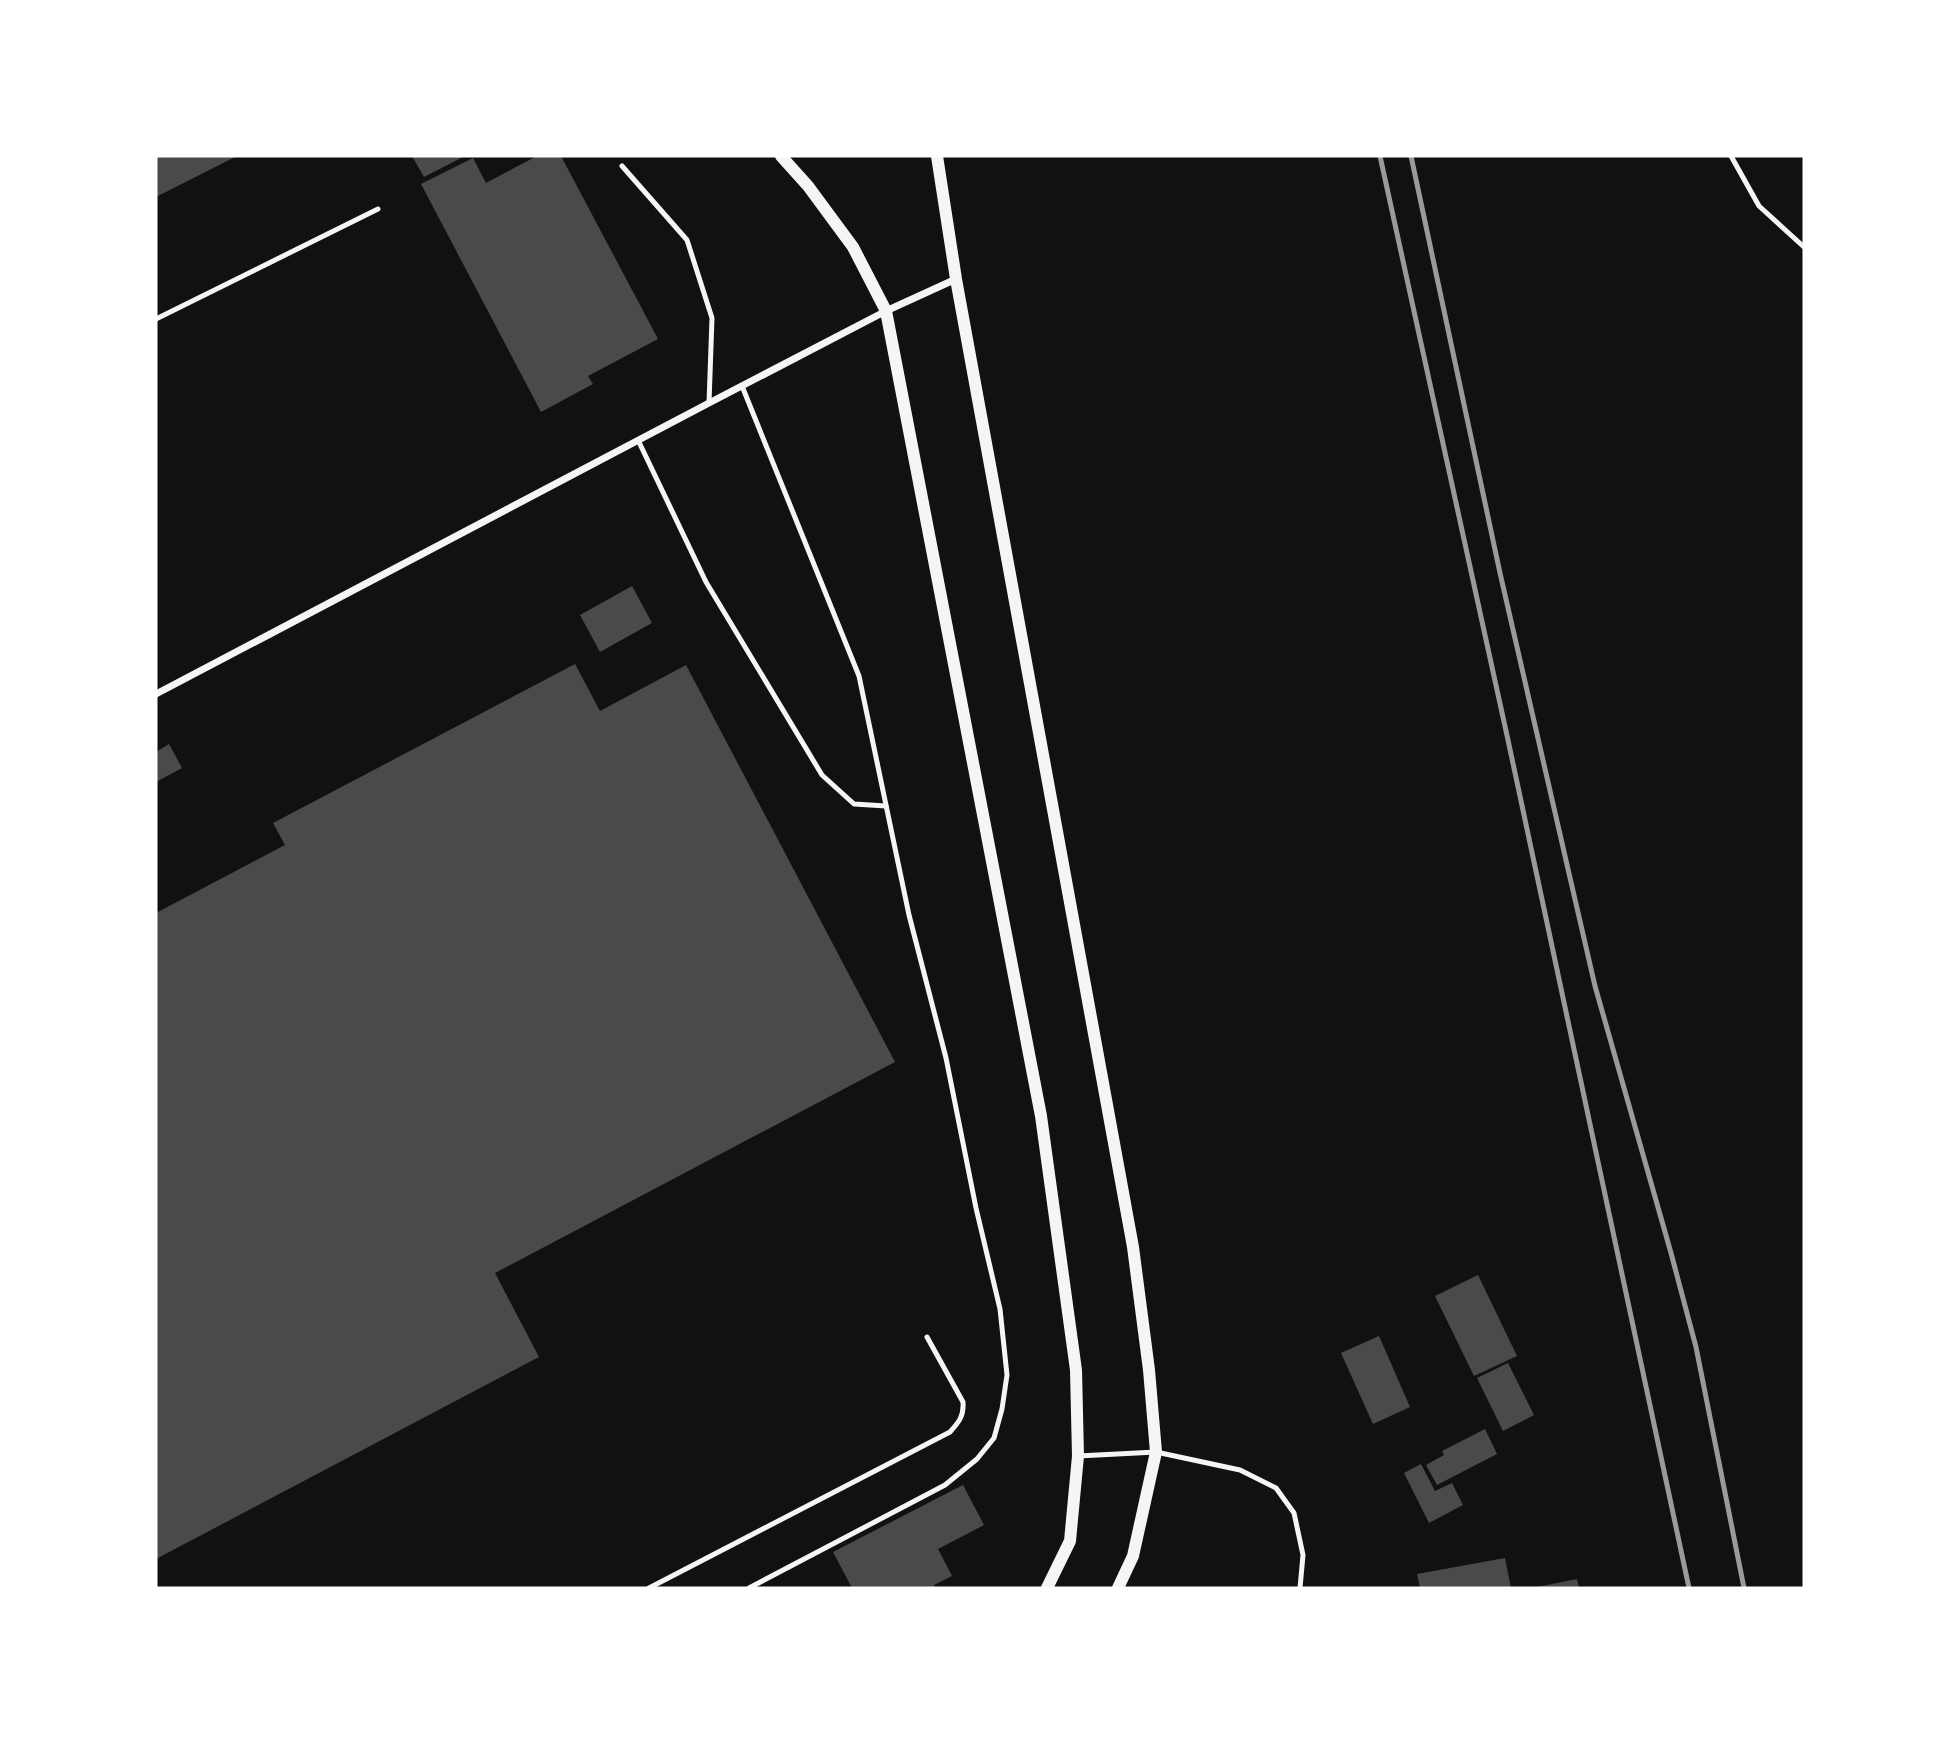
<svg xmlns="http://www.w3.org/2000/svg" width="1960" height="1744" viewBox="0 0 1960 1744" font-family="'DejaVu Sans',sans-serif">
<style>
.building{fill:#4a4a4a}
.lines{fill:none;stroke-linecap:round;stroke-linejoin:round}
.service{stroke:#f5f5f5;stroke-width:5}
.minor{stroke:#f5f5f5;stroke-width:7}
.tertiary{stroke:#f5f5f5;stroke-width:12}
.rail{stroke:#9a9a9a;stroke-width:5}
</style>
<rect width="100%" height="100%" fill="#111"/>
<g class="building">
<path d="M156 156H237L156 197Z"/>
<path d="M412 156H465L424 177Z"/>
<path d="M537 156H561L658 339 588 376 593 384 541 412 421 184 473 158 486 183Z"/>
<path d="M632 586 652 623 600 652 580 615Z"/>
<path d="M575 664 600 711 686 665 895 1062 495 1273 539 1357 156 1559V913L285 845 273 823Z"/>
<path d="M169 744 182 768 156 782V752Z"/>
<path d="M1478 1275 1517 1356 1474 1376 1435 1296Z"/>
<path d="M1379 1336 1410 1407 1373 1424 1341 1353Z"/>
<path d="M1508 1363 1534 1415 1503 1431 1477 1378Z"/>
<path d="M1485 1429 1497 1454 1437 1485 1426 1465 1444 1455 1442 1451Z"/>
<path d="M1421 1464 1435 1491 1452 1483 1463 1505 1429 1523 1404 1473Z"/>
<path d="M963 1485 984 1525 938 1549 952 1576 934 1585 935 1588H852L833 1552Z"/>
<path d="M1505 1558 1511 1588H1420L1417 1574Z"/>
<path d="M1577 1579 1579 1588H1537V1587Z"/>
</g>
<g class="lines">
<g class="service">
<path d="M1731 156 1759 206 1804 247"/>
<path d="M622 166 687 240 712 318 709 403"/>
<path d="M156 319 378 209"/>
<path d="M742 386 859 676 909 915 946 1058 976 1208 1000 1309 1007 1375 1002 1409 994 1438 977 1459 945 1485 749 1588"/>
<path d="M638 440 706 582 822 775 854 804 886 806"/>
<path d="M1078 1456 1156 1452 1240 1470 1276 1488 1294 1513 1303 1555 1300 1588"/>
<path d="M649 1588 950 1432C959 1422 964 1416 963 1402L927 1337"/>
</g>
<path class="minor" d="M156 694 709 403 886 311 956 279"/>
<g class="tertiary">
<path d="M781 156 808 186 853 247 886 311 1041 1116 1076 1370 1078 1456 1070 1541 1047 1588"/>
<path d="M937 156 956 279 1133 1247 1149 1370 1156 1452 1133 1556 1118 1588"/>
</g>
<g class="rail">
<path d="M1380 156 1508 740 1689 1588"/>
<path d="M1411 156 1500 573 1568 869 1595 986 1671 1253 1696 1347 1744 1588"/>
</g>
</g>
<rect width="1960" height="1744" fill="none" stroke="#ffffff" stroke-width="315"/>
</svg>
